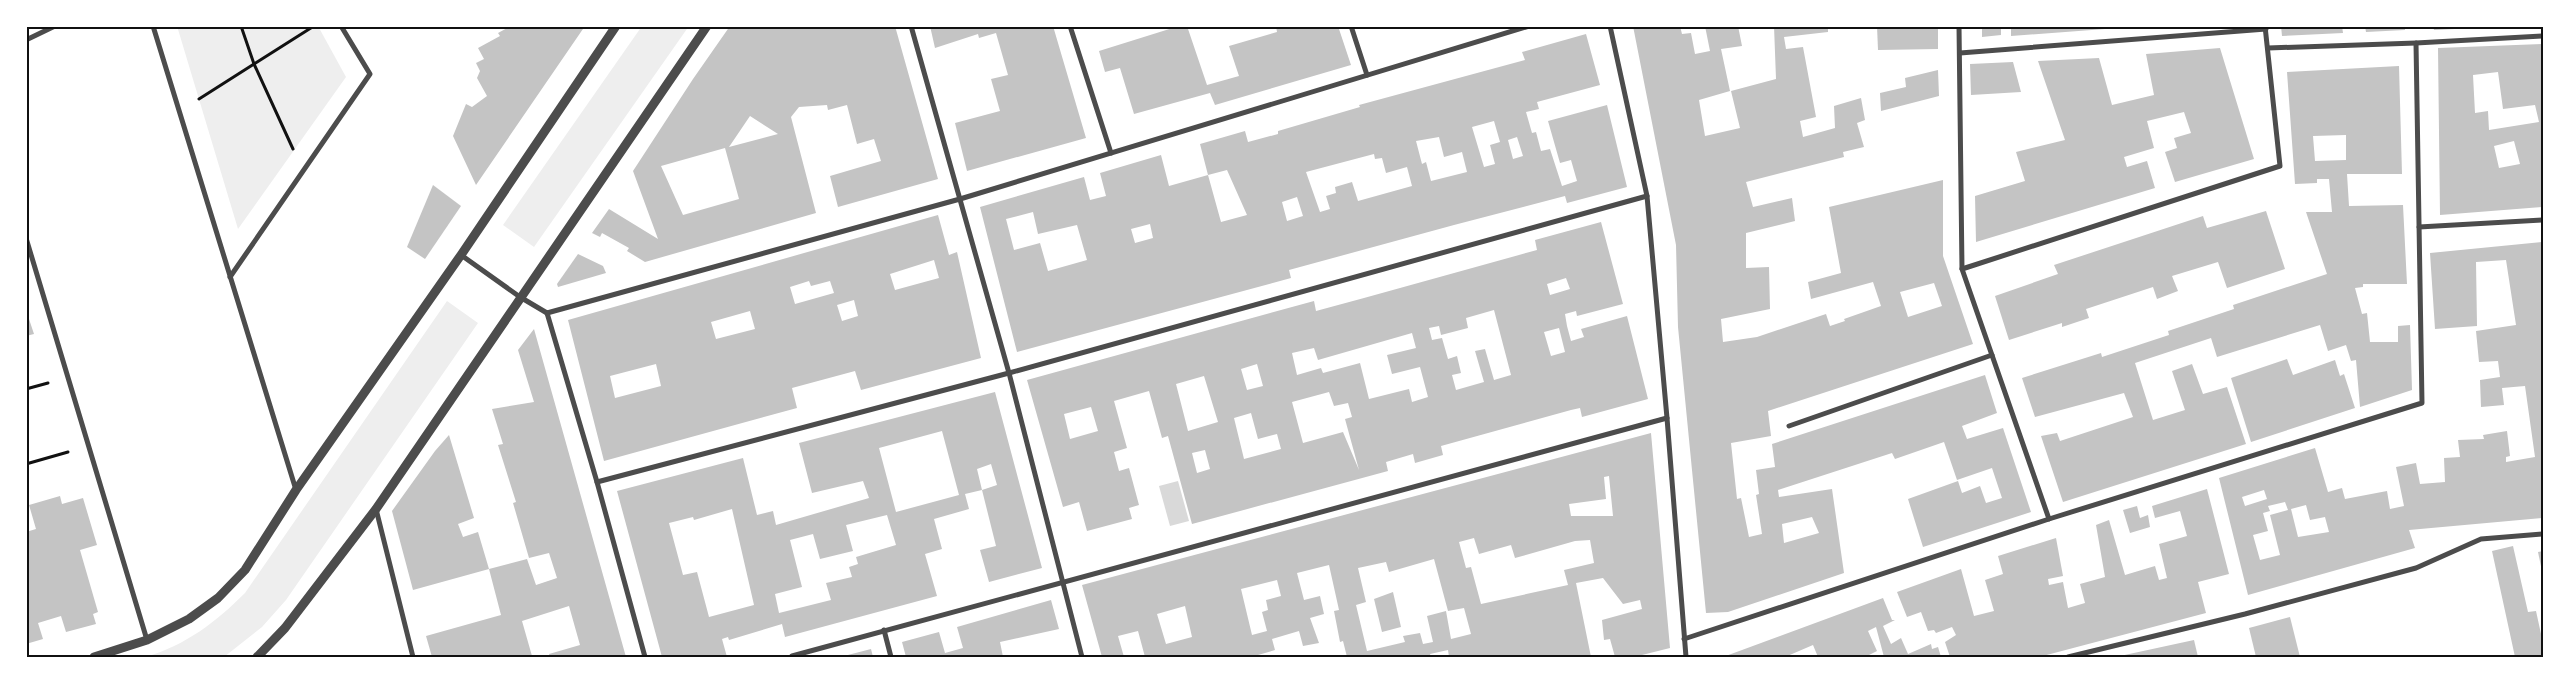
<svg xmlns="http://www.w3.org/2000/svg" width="2569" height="683" viewBox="0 0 2569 683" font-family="Merriweather,serif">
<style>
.green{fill:#eee}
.water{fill:#d9d9d9}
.building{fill:#c4c4c4;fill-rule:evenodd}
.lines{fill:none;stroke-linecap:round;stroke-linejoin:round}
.path{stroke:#111;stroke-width:3}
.minor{stroke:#4c4c4c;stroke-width:5}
.tertiary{stroke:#4c4c4c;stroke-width:9}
.neatline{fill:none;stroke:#111;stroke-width:2}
</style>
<rect width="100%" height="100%" fill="#fff"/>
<g class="green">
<path d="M177 26H318L346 77 238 229Z"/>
<path d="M642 26H689L534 247 503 225Z"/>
<path d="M447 301 478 323 286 600 262 627 224 657H146C186 645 216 622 245 593Z"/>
</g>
<path class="water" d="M1178 481 1189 521 1170 526 1159 486Z"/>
<g class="building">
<path d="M511 26H585L476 185 453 136 466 104 472 107 487 96 477 78 480 71 476 63 484 59 478 48 500 36 498 33Z"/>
<path d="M730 26H895L938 179 838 207 830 176 881 161 874 139 857 144 847 105 828 110 827 105 799 107 791 117 816 213 645 262 627 251 629 248 602 233 600 237 592 233 609 209 658 239 633 171 693 79ZM750 116 778 134 729 147ZM725 148 739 199 683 215 661 166Z"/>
<path d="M930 26H1053L1086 138 967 171 955 123 1000 111 991 79 1008 75 996 33 979 38 978 34 935 48Z"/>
<path d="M1179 26H1187L1207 85 1239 76 1229 46 1277 32 1276 26H1338L1351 65 1215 105 1210 93 1134 114 1120 68 1105 72 1099 51Z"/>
<path d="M1633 26H1680L1682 34 1691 33 1695 54 1710 51 1705 26H1738L1742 46 1721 49 1730 91 1699 100 1705 136 1740 128 1731 91 1776 79 1774 26H1828V32L1784 37 1786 49 1803 47 1816 117 1800 121 1803 137 1835 128 1834 106 1861 98 1865 120 1857 123 1864 147 1843 152 1844 157 1746 182 1753 207 1792 198 1795 221 1746 233V268L1769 267 1770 309 1721 319 1723 342 1757 337 1826 314 1830 326 1845 321 1844 319 1881 306 1873 282 1811 299 1808 282 1841 273 1829 207 1943 180V256L1973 344 1768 411 1771 436 1731 443 1737 499 1741 498 1749 537 1762 534 1756 495 1759 494 1756 470 1775 467 1772 444 1985 375 1997 413 1962 426 1967 439 2003 428 2031 512 1923 547 1908 499 1958 481 1962 493 1980 486 1986 503 2002 498 1992 468 1957 480 1944 442 1895 459 1892 453 1778 490 1779 497 1832 489 1844 573 1728 612 1706 613 1678 327 1676 245ZM1934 283 1942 306 1908 317 1900 292ZM1812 517 1819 533 1784 543 1782 524Z"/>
<path d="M1877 26H1938V49L1878 50Z"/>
<path d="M2001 26V35L1982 37V27Z"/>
<path d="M2011 26H2105V29L2011 36Z"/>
<path d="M2281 26H2342L2343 33 2282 36Z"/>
<path d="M2365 26H2405V30L2366 32Z"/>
<path d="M2433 26H2475V28L2434 30Z"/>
<path d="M1586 34 1600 85 1537 102 1539 109 1526 112 1532 133 1536 132 1541 151 1550 149 1562 186 1577 181 1571 160 1560 163 1548 121 1607 105 1627 187 1567 203 1565 196 1454 225 1289 270 1291 278 1017 352 980 207 1084 177 1090 200 1106 196 1100 173 1161 155 1169 186 1208 175 1221 222 1247 215 1227 170 1208 175 1200 144 1245 131 1248 142 1278 134V131L1360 107 1359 105 1525 60 1522 52ZM1494 121 1500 142 1490 145 1495 164 1484 167 1472 127ZM1439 137 1444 157 1462 152 1467 172 1431 181 1426 162 1422 164 1416 141ZM1517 137 1523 156 1513 159 1508 140ZM1374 154 1375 159 1382 158 1386 173 1407 167 1412 186 1358 201 1352 182 1335 187 1336 193 1326 196 1330 209 1320 212 1306 172ZM1297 197 1303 216 1287 221 1282 202ZM1033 212 1038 234 1077 225 1087 260 1048 271 1040 243 1014 250 1006 219ZM1150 224 1153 238 1135 243 1131 229Z"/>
<path d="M2543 44V207L2440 215 2438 48ZM2498 72 2503 109 2535 105 2539 122 2489 130 2488 111 2475 113 2473 75ZM2514 141 2520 164 2499 168 2494 146Z"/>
<path d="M2220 48 2254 159 2175 182 2165 152 2177 148 2174 138 2191 133 2184 112 2147 121 2154 148 2124 157 2127 167 2147 161 2155 188 1976 242 1975 196 2025 181 2016 152 2065 140 2038 61 2099 58 2112 105 2154 95 2146 54Z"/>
<path d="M2013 62 2021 92 1971 95 1970 64Z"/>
<path d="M2399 66 2402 174H2347L2349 206 2403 205 2407 284H2363V287L2355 288 2362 314 2367 313 2370 342H2398V326L2410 325 2412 390 2360 407 2356 360 2351 361 2346 345 2328 351 2320 325 2217 357 2211 338 2135 363 2153 420 2185 410 2172 371 2192 364 2203 394 2227 387 2246 444 2063 502 2041 436 2057 433 2060 441 2133 417 2124 393 2035 417 2022 378 2101 353 2102 357 2169 335 2168 331 2234 309 2233 305 2327 274 2306 212H2332L2329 179H2317V183L2295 184 2287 72ZM2346 135V160L2315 161 2313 136Z"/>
<path d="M1938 70 1939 96 1881 111 1880 93 1906 87 1905 78Z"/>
<path d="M433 185 461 206 425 259 407 247Z"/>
<path d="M2266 211 2285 269 2227 288 2218 262 2172 276 2178 291 2157 299 2153 287 2086 309 2089 318 2062 327V323L2009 340 1995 296 2058 274 2054 265 2203 216 2207 228Z"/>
<path d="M938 215 949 255 957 252 981 358 861 390 855 371 792 388 797 408 604 461 568 320ZM934 260 939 278 895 290 890 274ZM809 281 811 286 830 281 834 293 795 304 790 287ZM854 300 858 316 842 321 837 305ZM750 311 755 329 716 339 711 322ZM656 364 661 386 615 398 610 376Z"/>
<path d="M1601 222 1623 304 1577 316 1576 311 1565 314 1567 326 1571 341 1584 337 1581 329 1627 316 1648 399 1582 417 1580 408 1571 410 1441 446 1443 455 1415 463 1413 454 1386 462 1388 471 1192 524 1168 436 1162 438 1149 391 1114 401 1127 448 1114 452 1119 471 1129 468 1139 505 1129 508 1132 519 1087 531 1079 502 1063 507 1027 380 1314 301 1316 311 1364 298 1537 250 1535 240ZM1566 278 1570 289 1550 295 1547 284ZM1494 310 1511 375 1494 380 1485 349 1475 351 1484 382 1456 390 1452 375 1461 373 1457 356 1448 359 1442 338 1432 340 1429 328 1439 326 1441 335 1468 328 1466 318ZM1559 328 1565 352 1551 356 1544 332ZM1412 333 1416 348 1387 355 1392 374 1420 367 1428 397 1412 402 1409 389 1369 399 1360 363 1323 373 1321 368 1297 375 1292 353 1314 348 1318 360ZM1257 364 1263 386 1247 390 1241 369ZM1204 376 1218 422 1188 431 1176 384ZM1329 392 1334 406 1348 403 1352 417 1345 419 1359 470 1343 432 1303 443 1292 402ZM1091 407 1098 431 1070 439 1064 414ZM1251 413 1258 439 1277 434 1281 449 1244 459 1234 418ZM1205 450 1210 469 1197 473 1192 453Z"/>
<path d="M2543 242V518L2409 530 2415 548 2248 595 2219 478 2315 448 2328 492 2342 488 2345 499 2387 491 2390 509 2404 506 2396 467 2416 463 2420 484 2445 482 2444 458 2460 457 2458 440 2484 439 2483 435 2507 431 2510 456 2506 457V462L2535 457 2525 386 2502 388 2504 405 2481 407 2480 380 2500 377 2498 361 2479 362 2476 331 2516 325 2506 260 2476 262 2477 326 2435 329 2430 253ZM2264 490 2267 499 2245 506 2242 497ZM2285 502 2288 510 2270 515 2280 555 2260 560 2253 535 2268 531 2263 513 2270 511 2268 506ZM2306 505 2310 520 2325 517 2329 532 2298 537 2291 509Z"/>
<path d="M578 254 603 266 606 273 558 287 557 284Z"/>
<path d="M26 310 34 334 26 336Z"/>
<path d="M534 329 626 657H550L549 654 580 645 569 606 522 621 532 656 432 657 426 636 501 615 489 569 527 559 536 585 557 578 549 553 529 558 513 503 516 502 498 445 503 444 492 409 534 402 518 350Z"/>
<path d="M2287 359 2293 375 2335 360 2340 376 2344 374 2355 408 2251 442 2231 378Z"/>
<path d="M995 392 1042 568 989 582 980 550 996 546 982 490 965 494 969 509 934 519 942 549 925 554 937 596 785 637 782 624 729 640 728 637 722 639 727 657H662L617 491 743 458 757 515 773 511 776 525 869 498 863 481 812 493 799 443ZM942 431 959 495 896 512 879 448ZM991 464 997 485 982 490 977 469ZM732 509 754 605 709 617 697 572 683 575 669 523 693 517 694 520ZM887 515 896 545 856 557 858 564 849 567 852 577 826 583 831 600 779 613 775 594 802 587 790 540 813 534 820 559 853 551 846 525Z"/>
<path d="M1651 433 1670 648 1634 657H1615L1610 639 1604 640 1602 620 1642 609 1640 600 1623 604 1603 578 1576 583 1591 657H1449L1448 650 1430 654 1431 657H1347L1343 641 1340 642 1334 611 1339 610 1329 565 1297 573 1304 600 1320 596 1324 614 1310 618 1319 643 1303 646 1299 631 1272 639 1275 650 1251 657H1145L1138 631 1118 636 1124 657H1102L1082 585ZM1609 476 1613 516H1571L1569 504 1606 499 1604 477ZM1474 538 1479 554 1511 545 1515 558 1575 541 1590 540 1594 563 1564 570 1568 585 1481 604 1471 567 1466 568 1459 542ZM1434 559 1448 611 1464 608 1471 634 1451 639 1446 611 1427 616 1433 642 1423 644 1420 633 1403 636 1405 642 1367 651 1356 605 1366 602 1358 568 1386 562 1389 572ZM1277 580 1281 596 1266 600 1268 610 1262 612 1267 631 1252 635 1241 589ZM1185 606 1192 637 1166 644 1157 614Z"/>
<path d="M449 435 474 518 458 524 463 537 478 532 489 569 413 590 392 511 435 451Z"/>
<path d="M2207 489 2229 574 2198 582 2206 613 2039 657H1950L1945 642 1956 635 1952 627 1936 633 1934 630 1928 631 1921 612 1907 617 1897 592 1961 569 1974 616 1994 611 1985 580 2003 574 1998 556 2056 538 2063 576 2048 579 2049 585 2063 582 2068 608 2085 603 2080 584 2105 577 2096 525 2109 520 2125 575 2155 566 2159 580 2167 578 2159 544 2187 536 2180 511 2155 518 2152 506Z"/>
<path d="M60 496 62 504 83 498 97 545 80 550 98 612 93 614 96 624 66 632 61 616 38 623 43 639 26 644V532L36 529 29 505Z"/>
<path d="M2137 506 2140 518 2148 515 2150 527 2130 533 2123 510Z"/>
<path d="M2513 546 2528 612 2536 611 2543 643V657H2515L2492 551Z"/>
<path d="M2543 551V571H2542L2538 552Z"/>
<path d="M1393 592 1401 627 1382 632 1374 599Z"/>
<path d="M1883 598 1892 620H1895L1883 626 1891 644 1901 638 1908 654 1931 644 1932 649 1938 647 1941 657H1884L1876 627 1868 631 1877 651 1865 657H1818L1813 645 1785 657H1723Z"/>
<path d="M1051 600 1059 629 1000 642 1003 657H906L902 642 939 632 945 653 963 648 957 627Z"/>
<path d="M2290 617 2300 657H2256L2249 628Z"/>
<path d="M2194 640 2198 657H2120V656Z"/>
<path d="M871 649 873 657H844V656Z"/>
</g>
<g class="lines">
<g class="path">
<path d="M241 26 254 64 314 26"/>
<path d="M199 99 254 64 293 149"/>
<path d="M26 389 48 383"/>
<path d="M26 464 68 452"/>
</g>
<g class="minor">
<path d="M153 26 296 490"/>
<path d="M911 26 1009 373 1082 657"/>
<path d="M1070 26 1111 153"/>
<path d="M1351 26 1367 75"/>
<path d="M1610 26 1647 196 1667 418 1686 657"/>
<path d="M1959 26 1962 269 2049 519"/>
<path d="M26 40 55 26"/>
<path d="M2268 48 2416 43 2543 36"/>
<path d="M1960 53 2266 29"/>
<path d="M2419 227 2543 220"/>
<path d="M26 238 147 640"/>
<path d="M461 255 520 297 547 313"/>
<path d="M1962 269 2280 166 2265 26"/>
<path d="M230 277 370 74 341 26"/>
<path d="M547 313 960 199 1529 26"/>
<path d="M547 313 597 482 645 657"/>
<path d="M1789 426 1992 355"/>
<path d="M597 482 1009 373 1647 196"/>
<path d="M376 509 413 657"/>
<path d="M884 630 891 657"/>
<path d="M1684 639 2049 519 2422 403 2416 43"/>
<path d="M792 656 1667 418"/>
<path d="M2068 657 2245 614 2416 568 2481 539 2543 534"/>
</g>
<g class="tertiary">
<path d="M94 657 147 640 189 619 218 598 245 570 296 490 461 255 616 26"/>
<path d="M257 657 285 628 376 509 707 26"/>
</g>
</g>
<rect width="2569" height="683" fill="none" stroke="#ffffff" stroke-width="55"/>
<rect x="28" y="28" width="2514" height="628" class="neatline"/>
</svg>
